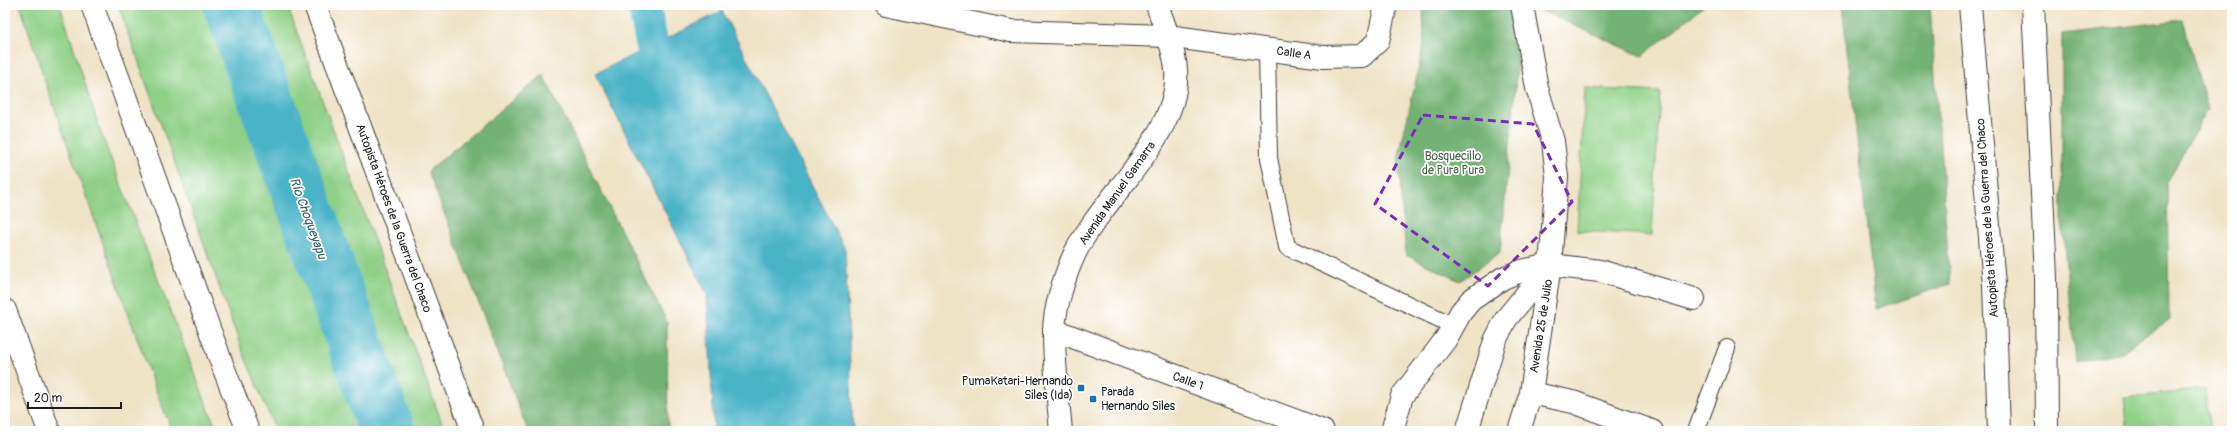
<svg xmlns="http://www.w3.org/2000/svg" width="2237" height="436" viewBox="0 0 2237 436" font-family="Pangolin,sans-serif">
<style>
.green{fill:#8fd087;stroke:#567652}
.forest{fill:#73b274;stroke:#486748}
.water{fill:#49b3c7;stroke:#326872}
.lines{fill:none;stroke-linecap:round;stroke-linejoin:round}
.canal{stroke:#49b3c7;stroke-width:33}
.river{stroke:#49b3c7;stroke-width:56}
.service-casing{stroke:#3c3a36;stroke-width:18}
.minor-casing{stroke:#3c3a36;stroke-width:24}
.tertiary-casing{stroke:#3c3a36;stroke-width:24}
.secondary-casing{stroke:#3c3a36;stroke-width:24}
.motorway-casing{stroke:#3c3a36;stroke-width:24}
.service{stroke:#fff;stroke-width:16}
.minor{stroke:#fff;stroke-width:22}
.tertiary{stroke:#fff;stroke-width:22}
.secondary{stroke:#fff;stroke-width:22}
.motorway{stroke:#fff;stroke-width:22}
.marked{fill:none;stroke:#7b2cbf;stroke-width:3;stroke-dasharray:8 5;stroke-linejoin:round}
.poi-dot{fill:#1f6fb2;stroke:#fff;stroke-width:1.5}
.labels{text-anchor:middle;stroke-width:3.5;stroke-linejoin:round;paint-order:stroke}
.street-label{font-size:12px;fill:#1c1c1c;stroke:#fff}
.park-label{font-size:12px;fill:#4a6447;stroke:#fff}
.poi-label{font-size:12px;fill:#1c1c1c;stroke:#fff;text-anchor:end}
.water-label{font-size:13px;font-style:italic;fill:#306069;stroke:#fff}
</style>
<rect width="100%" height="100%" fill="#fff"/>
<filter id="ink" filterUnits="userSpaceOnUse"><feTurbulence type="fractalNoise" baseFrequency=".025" numOctaves="2"/><feDisplacementMap in="SourceGraphic" scale="8" xChannelSelector="R" yChannelSelector="G"/><feConvolveMatrix kernelMatrix="1 2 1 2 8 2 1 2 1" color-interpolation-filters="sRGB"/></filter>
<filter id="wash" filterUnits="userSpaceOnUse"><feTurbulence type="fractalNoise" baseFrequency=".012" numOctaves="4" result="noise"/><feDisplacementMap in="SourceGraphic" scale="16" xChannelSelector="R" yChannelSelector="G"/><feGaussianBlur stdDeviation="0.9" result="paint"/><feColorMatrix in="noise" values="0 0 0 0 0 0 0 0 0 0 0 0 0 0 0 0 0 1.4 0 .05"/><feComposite in="paint" operator="in"/></filter>
<g filter="url(#wash)">
<rect width="100%" height="100%" fill="#efe3c6"/>
<g class="green">
<path d="M20 5H60L102 136 217 431H172L155 388 50 96Z"/>
<path d="M118 5H211L370 431H276L242 350Z"/>
<path d="M255 5H287L445 431H410Z"/>
<path d="M1585 88 1660 92 1652 235 1577 231Z"/>
<path d="M2205 389 2210 431H2128L2124 398Z"/>
</g>
<g class="forest">
<path d="M1423 5H1523L1500 253 1460 281 1406 255 1398 160 1424 44Z"/>
<path d="M1529 5H1705L1642 56Z"/>
<path d="M1842 5H1930L1950 284 1876 309Z"/>
<path d="M2182 20 2208 109 2167 181 2169 319 2122 352 2075 362 2062 222V34Z"/>
<path d="M543 75 667 322 668 431H528L428 171Z"/>
</g>
<path class="water" d="M722 11 845 249 853 431H714L707 294 595 74Z"/>
<g class="lines">
<path class="canal" d="M644 5 652 45"/>
<path class="river" d="M231 5 387 431"/>
</g>
</g>
<g filter="url(#ink)">
<g class="lines">
<defs>
<g id="service">
<path d="M1267 49 1269 158 1287 247 1452 325"/>
<path d="M1696 431 1727 348"/>
</g>
<g id="minor">
<path d="M886 5 1011 31 1167 36 1323 57 1362 56 1378 41 1386 5"/>
<path d="M1054 330 1323 431"/>
<path d="M1531 393 1573 402 1652 431"/>
<path d="M1392 431 1402 396 1446 339 1461 312 1471 300 1503 278 1521 271 1550 265 1600 271 1694 299"/>
<path d="M1467 431 1495 341 1506 319 1550 265"/>
<path d="M1519 431 1531 393 1550 265 1557 177 1553 141 1537 88 1522 5"/>
</g>
<path id="tertiary" d="M5 310 49 431"/>
<path id="secondary" d="M1061 431C1058 398 1054 365 1054 332 1054 309 1065 274 1075 253 1102 197 1182 134 1176 69 1174 48 1164 25 1157 5"/>
<g id="motorway">
<path d="M92 5 222 364 248 431"/>
<path d="M315 5 473 431"/>
<path d="M1970 5 1994 284 1999 431"/>
<path d="M2033 5 2046 277 2047 431"/>
</g>
</defs>
<use href="#service" class="service-casing"/>
<use href="#minor" class="minor-casing"/>
<use href="#tertiary" class="tertiary-casing"/>
<use href="#secondary" class="secondary-casing"/>
<use href="#motorway" class="motorway-casing"/>
<use href="#service" class="service"/>
<use href="#minor" class="minor"/>
<use href="#tertiary" class="tertiary"/>
<use href="#secondary" class="secondary"/>
<use href="#motorway" class="motorway"/>
</g>
</g>
<path class="marked" d="M1423 115 1533 124 1572 202 1488 286 1375 204Z"/>
<g class="poi-dot">
<rect x="1077" y="384" width="8" height="8" rx="2"/>
<rect x="1089" y="395" width="8" height="8" rx="2"/>
</g>
<g class="labels">
<g class="street-label">
<text transform="translate(1294 53) rotate(8)" y="4">Calle A</text>
<text transform="translate(1117 193) rotate(-55)" y="4">Avenida Manuel Gamarra</text>
<text transform="translate(394 218) rotate(70)" y="4">Autopista Héroes de la Guerra del Chaco</text>
<text transform="translate(1987 218) rotate(-94)" y="4">Autopista Héroes de la Guerra del Chaco</text>
<text transform="translate(1541 326) rotate(-81)" y="4">Avenida 25 de Julio</text>
<text transform="translate(1188 381) rotate(20)" y="4">Calle 1</text>
</g>
<g class="park-label">
<text x="1453" y="160">Bosquecillo<tspan x="1453" dy="14">de Pura Pura</tspan></text>
</g>
<g class="poi-label">
<text x="1073" y="385">PumaKatari-Hernando<tspan x="1073" dy="14">Siles (Ida)</tspan></text>
<text x="1101" y="396" text-anchor="start">Parada<tspan x="1101" dy="14">Hernando Siles</tspan></text>
</g>
<g class="water-label">
<text transform="translate(309 218) rotate(70)" y="5">Río Choqueyapu</text>
</g>
</g>
<rect width="2237" height="436" fill="none" stroke="#fff" stroke-width="20"/>
<path d="M28 402v6h93v-6" fill="none" stroke="#1c1c1c" stroke-width="2"/>
<text x="34" y="402" font-size="12" fill="#1c1c1c" stroke="#ffffff" stroke-width="3" paint-order="stroke">20 m</text>
</svg>
